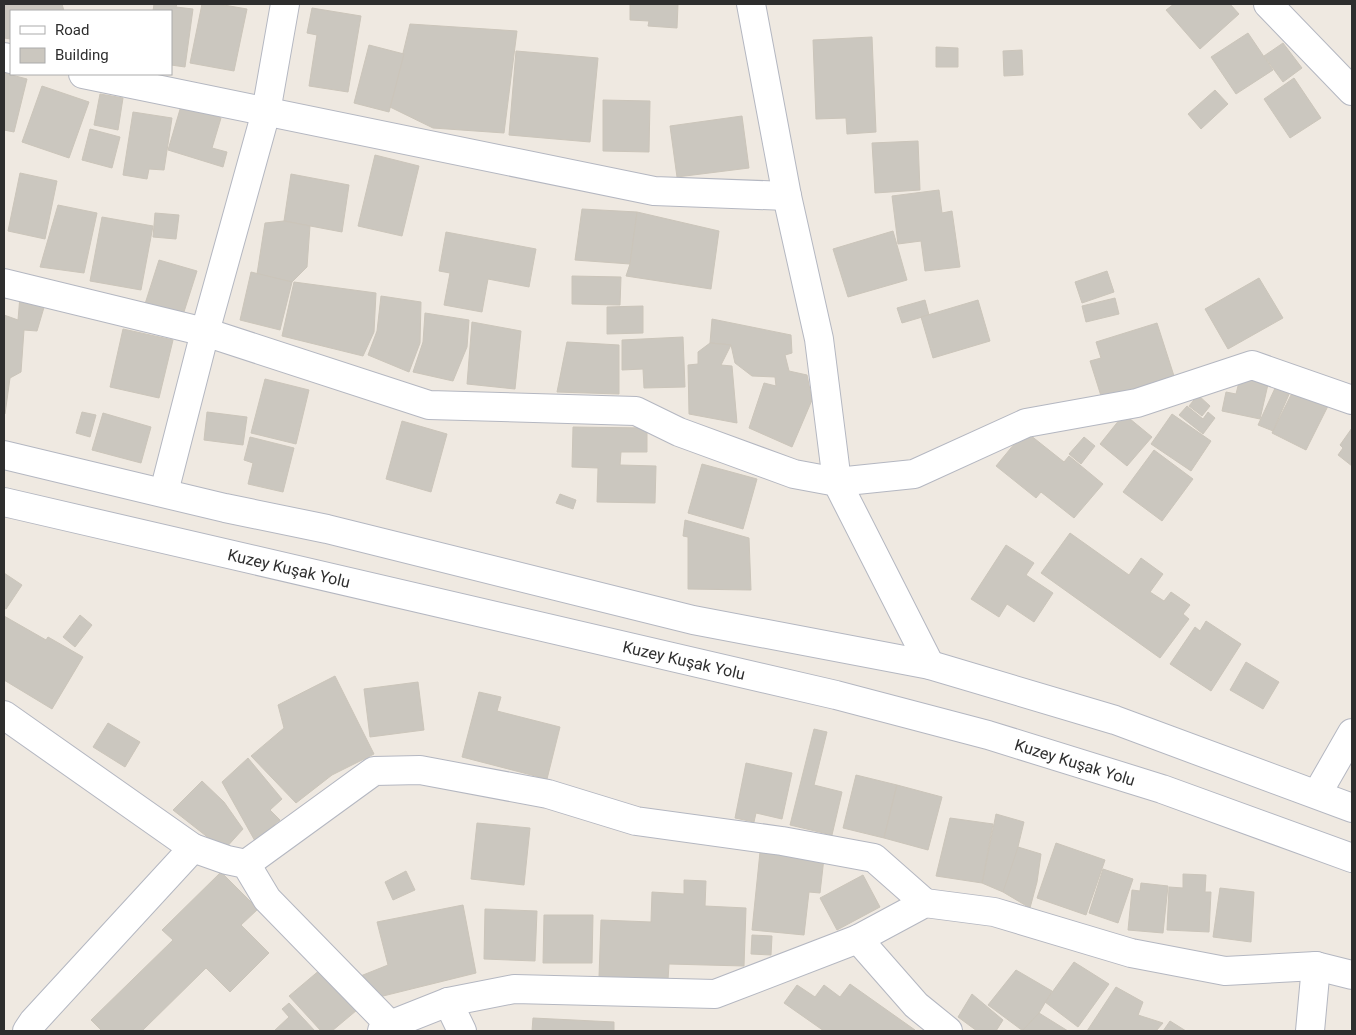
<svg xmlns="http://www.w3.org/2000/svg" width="1356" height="1035" viewBox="0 0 1356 1035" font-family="Roboto,sans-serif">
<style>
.building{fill:#cbc7bf;stroke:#cbc5ba}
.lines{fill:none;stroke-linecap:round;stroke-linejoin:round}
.street-casing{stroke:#b4b7c1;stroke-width:30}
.secondary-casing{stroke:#b4b7c1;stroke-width:30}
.street{stroke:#fff;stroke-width:28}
.secondary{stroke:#fff;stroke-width:28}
.labels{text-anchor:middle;stroke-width:4;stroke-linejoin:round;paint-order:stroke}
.street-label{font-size:16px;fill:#2e2e2e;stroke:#fff}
</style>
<rect width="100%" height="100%" fill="#efe9e1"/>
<g class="building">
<path d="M4 4H62L64 11H11V39L4 38Z"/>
<path d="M154 4H177L176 7 193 9 185 67 171 65V11H153Z"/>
<path d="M202 4H218L247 9 234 71 190 63Z"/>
<path d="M630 4H678L677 28 648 26 649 21 630 20Z"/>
<path d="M1174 4H1230L1239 14 1200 49 1166 10Z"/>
<path d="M312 8 361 16 348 92 309 86 317 35 307 33Z"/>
<path d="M410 24 517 31 504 133 433 128 390 107Z"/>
<path d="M1248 33 1273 70 1236 94 1211 57Z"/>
<path d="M872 37 876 132 847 134 846 118 816 119 813 40Z"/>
<path d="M1283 43 1302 68 1283 82 1264 56Z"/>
<path d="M369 45 404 54 389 112 354 103Z"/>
<path d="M936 47 958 48V67H936Z"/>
<path d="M1022 50 1023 75 1004 76 1003 51Z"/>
<path d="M516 51 598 58 590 142 509 135Z"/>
<path d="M4 73 27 79 14 132 4 130Z"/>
<path d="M1294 78 1321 118 1290 138 1264 99Z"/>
<path d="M42 86 89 102 69 158 22 142Z"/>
<path d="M1215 90 1228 104 1201 129 1188 114Z"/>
<path d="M100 94 123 98 118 130 94 125Z"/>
<path d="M603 100 650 101 649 152 603 151Z"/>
<path d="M181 106 221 118 212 148 227 152 223 167 168 150Z"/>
<path d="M133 112 172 118 164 170 149 169 147 179 123 175Z"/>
<path d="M742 116 749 168 677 177 670 126Z"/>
<path d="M90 129 120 137 112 168 82 160Z"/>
<path d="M918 141 920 190 875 193 872 143Z"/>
<path d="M375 155 419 166 402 236 358 226Z"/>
<path d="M20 173 57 181 45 239 8 231Z"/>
<path d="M291 174 349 185 342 232 284 221Z"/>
<path d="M939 190 942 213 952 211 960 267 925 271 921 241 898 244 892 196Z"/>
<path d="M58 205 97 213 84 273 40 267Z"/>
<path d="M582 209 637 212 630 264 575 260Z"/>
<path d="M637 212 719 231 711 289 626 276 630 264Z"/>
<path d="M155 213 179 215 176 239 153 237Z"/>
<path d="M102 217 153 226 141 290 90 281Z"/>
<path d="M284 221 310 226 307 267 292 282 257 274 265 223Z"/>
<path d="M893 231 907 280 848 297 833 249Z"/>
<path d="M446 232 536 249 529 287 488 279 482 312 444 305 450 273 439 271Z"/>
<path d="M159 260 197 271 183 315 145 304Z"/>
<path d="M1107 271 1114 292 1082 303 1075 282Z"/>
<path d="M251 272 292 282 280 330 240 320Z"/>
<path d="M572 276 621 277 620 305 572 304Z"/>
<path d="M1259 278 1283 318 1228 349 1205 309Z"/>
<path d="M294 282 376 293 374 332 363 356 282 336Z"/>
<path d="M20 296 45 304 37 331 24 330 21 372 10 378 5 414H4V315L18 320Z"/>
<path d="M381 296 421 302 420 343 409 372 368 355 377 331Z"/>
<path d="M1115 298 1119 314 1086 322 1082 306Z"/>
<path d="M925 300 929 315 902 323 897 308Z"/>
<path d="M978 300 990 341 933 358 921 317Z"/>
<path d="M643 306V333L607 334V307Z"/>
<path d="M425 313 469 320 467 347 453 381 413 372 423 342Z"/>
<path d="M712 319 791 335 792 353 785 355 789 371 807 375 812 400 792 447 749 428 764 383 776 386 775 377 752 376 735 363 731 345 710 343Z"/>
<path d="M472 322 521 331 515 389 467 384Z"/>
<path d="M1157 323 1174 376 1102 399 1090 361 1101 358 1096 342Z"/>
<path d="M123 329 173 340 159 398 110 387Z"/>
<path d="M683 337 685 387 644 388 643 369 622 370V340Z"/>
<path d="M567 342 619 345V394L557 392Z"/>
<path d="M710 343 731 345 721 365 732 366 737 423 689 414 688 365 698 364V352Z"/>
<path d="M1241 374 1269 380 1260 419 1222 411 1226 392 1236 394Z"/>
<path d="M265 379 309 390 296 444 251 433Z"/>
<path d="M1296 385 1330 402 1306 450 1272 433Z"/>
<path d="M1276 386 1290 392 1273 431 1258 425Z"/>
<path d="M1198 395 1210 406 1202 416 1189 406Z"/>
<path d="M1187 406 1203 419 1208 412 1215 418 1203 434 1179 415Z"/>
<path d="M82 412 96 415 90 437 76 433Z"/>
<path d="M207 412 247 417 243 445 204 440Z"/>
<path d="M103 413 151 427 141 463 92 450Z"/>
<path d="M1124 414 1152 437 1127 466 1100 444Z"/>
<path d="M1172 414 1211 441 1191 471 1151 444Z"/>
<path d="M402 421 447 434 431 492 386 479Z"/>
<path d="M573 427 647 428V452H621L620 465 656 466 655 503 597 502 598 468 572 467Z"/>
<path d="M1352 428V466L1338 455 1343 448 1340 445Z"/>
<path d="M1025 431 1064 462 1069 456 1103 484 1074 518 1041 492 1036 498 996 466Z"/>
<path d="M250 437 294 448 283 492 248 484 253 463 244 460Z"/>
<path d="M1084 437 1095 446 1081 464 1069 454Z"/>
<path d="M1154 450 1193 479 1162 521 1123 492Z"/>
<path d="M702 464 757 479 743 529 688 513Z"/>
<path d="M560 494 576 500 573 509 556 503Z"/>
<path d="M685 520 749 538 751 590 688 589V537L683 536Z"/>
<path d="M1070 533 1129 575 1141 558 1163 574 1150 592 1164 601 1171 592 1190 605 1183 614 1189 619 1160 658 1041 573Z"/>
<path d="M1006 545 1034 563 1026 575 1053 593 1034 622 1007 604 999 617 971 599Z"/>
<path d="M4 573 22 585 6 609 4 608Z"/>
<path d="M80 615 92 625 75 647 63 637Z"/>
<path d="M4 616 46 640 48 637 83 657 52 709 4 680Z"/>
<path d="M1206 621 1241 644 1211 691 1170 664 1195 627 1200 631Z"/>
<path d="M1246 662 1279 682 1263 709 1230 690Z"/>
<path d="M335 676 374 754 332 775 296 803 251 756 284 728 278 705Z"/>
<path d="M418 682 424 730 370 737 364 689Z"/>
<path d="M479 692 501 697 497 711 560 727 547 779 462 757Z"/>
<path d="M108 723 140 742 125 767 93 747Z"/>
<path d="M814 729 827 732 814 785 842 792 832 835 790 825Z"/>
<path d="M248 758 282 799 270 810 280 820 255 841 222 782Z"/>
<path d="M746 763 792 773 782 819 756 813 754 822 735 818Z"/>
<path d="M856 775 897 785 884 838 843 828Z"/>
<path d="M202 781 224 802 243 829 224 850 173 810Z"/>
<path d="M897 785 942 797 928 850 884 838Z"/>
<path d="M996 814 1024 822 1015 859 1003 892 982 883Z"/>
<path d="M950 818 993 824 982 883 936 876Z"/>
<path d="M477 823 530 828 524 885 471 879Z"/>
<path d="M1056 843 1105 860 1086 915 1037 898Z"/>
<path d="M1018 847 1041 854 1037 882 1030 908 1003 892Z"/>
<path d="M760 852 824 858 820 893 809 892 804 935 752 930Z"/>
<path d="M1103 869 1133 879 1118 923 1089 913Z"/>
<path d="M406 871 415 890 393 900 385 882Z"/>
<path d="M221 872 258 909 241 925 269 953 230 992 206 968 142 1031H102L91 1020 173 940 162 930Z"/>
<path d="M1183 874 1206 875 1205 892H1211L1209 932 1167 930 1169 887 1183 888Z"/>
<path d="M863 875 880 907 837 930 820 898Z"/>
<path d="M684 880 706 881 705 906 746 908 744 966 669 964 668 980 599 977 601 920 651 922 652 892 684 894Z"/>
<path d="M1141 883 1168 886 1163 933 1128 930 1132 890 1140 891Z"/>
<path d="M1220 888 1254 892 1251 942 1213 937Z"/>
<path d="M463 905 476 973 375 998 358 977 388 965 377 922Z"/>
<path d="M485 909 537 911 535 961 484 959Z"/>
<path d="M544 915H593L592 963H543Z"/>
<path d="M752 935 772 936 771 955 751 954Z"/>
<path d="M1074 962 1109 984 1078 1027 1045 1002Z"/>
<path d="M321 969 357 1010 332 1031H321L289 996Z"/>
<path d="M1016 970 1052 991 1039 1013 1023 1031 988 1005Z"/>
<path d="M850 984 915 1030 914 1031H824L784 1003 797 985 815 997 824 985 840 997Z"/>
<path d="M1116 987 1143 1002 1138 1015 1163 1023 1156 1031H1087Z"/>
<path d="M972 994 1003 1020 996 1031H977L958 1017Z"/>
<path d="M289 1003 315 1031H274L289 1017 282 1009Z"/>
<path d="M1039 1013 1068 1031H1022Z"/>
<path d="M533 1018 614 1022V1031H532Z"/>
<path d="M1170 1021 1186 1031H1163Z"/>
</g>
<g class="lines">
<defs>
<g id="street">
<path d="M751 4 787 196 819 339 837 482 930 665"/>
<path d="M1268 4 1352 91"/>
<path d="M4 57 11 59"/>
<path d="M83 74 654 191 787 196"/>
<path d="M4 283 205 332 429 405 636 411 679 432 794 474 837 482 914 474 1026 423 1137 403 1252 365 1352 400"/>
<path d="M164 492 205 332 266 112 285 4"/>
<path d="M4 715 193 848 33 1022 27 1031"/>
<path d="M1317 794 1352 733"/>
<path d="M193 848 227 860 246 864 267 899 390 1025"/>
<path d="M246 864 374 771 420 770 548 794 636 821 782 841 874 858 925 903"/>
<path d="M858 939 916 1005 948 1031"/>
<path d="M448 1002 462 1031"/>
<path d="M382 1031 390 1025 448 1002 514 989 715 994 858 939 925 903 994 912 1131 953 1225 971 1316 966 1352 975"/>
<path d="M1310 1031 1316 966"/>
</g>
<g id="secondary">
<path d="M4 455 225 508 327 529 693 620 930 665 1115 720 1352 808"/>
<path d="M4 502 836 695 988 735 1162 789 1352 858"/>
</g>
</defs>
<use href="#street" class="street-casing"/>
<use href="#secondary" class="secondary-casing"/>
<use href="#street" class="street"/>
<use href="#secondary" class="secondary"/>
</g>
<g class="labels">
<g class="street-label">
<text transform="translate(289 568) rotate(13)" y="6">Kuzey Kuşak Yolu</text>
<text transform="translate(684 660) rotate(13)" y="6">Kuzey Kuşak Yolu</text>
<text transform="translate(1075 762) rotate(17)" y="6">Kuzey Kuşak Yolu</text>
</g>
</g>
<rect width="1356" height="1035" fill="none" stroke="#2e2e2e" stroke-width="10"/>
<rect x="10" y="10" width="162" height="65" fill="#ffffff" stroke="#ababab"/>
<rect x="20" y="26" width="25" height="8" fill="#ffffff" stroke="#ababab"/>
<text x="55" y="35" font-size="15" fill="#2e2e2e">Road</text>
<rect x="20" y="48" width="25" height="15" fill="#cbc7bf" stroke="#ababab"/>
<text x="55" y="60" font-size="15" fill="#2e2e2e">Building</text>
</svg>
